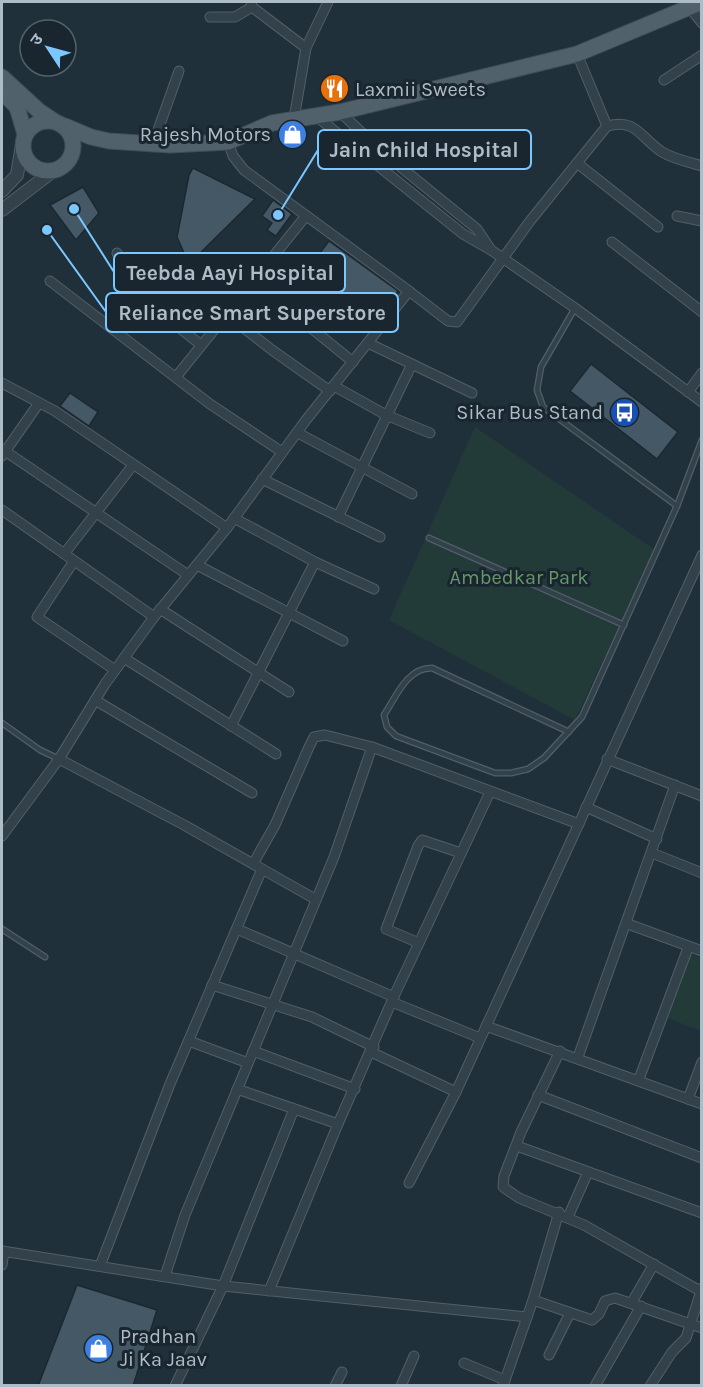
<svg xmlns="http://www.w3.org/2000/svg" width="703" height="1387" viewBox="0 0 703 1387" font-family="Karla,'Noto Sans Devanagari',sans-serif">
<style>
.green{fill:#223b39}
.building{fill:#455865;stroke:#1b2831;stroke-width:1.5}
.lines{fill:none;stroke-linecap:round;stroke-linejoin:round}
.service-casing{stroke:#515f68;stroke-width:7}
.minor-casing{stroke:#515f68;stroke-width:11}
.tertiary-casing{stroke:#515f68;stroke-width:14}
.primary-casing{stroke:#404d57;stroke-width:17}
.service{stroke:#33414a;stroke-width:4.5}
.minor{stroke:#33414a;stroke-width:9}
.tertiary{stroke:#33414a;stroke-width:12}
.primary{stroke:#51616b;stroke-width:15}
.labels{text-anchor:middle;stroke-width:6;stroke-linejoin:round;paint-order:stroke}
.poi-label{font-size:20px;fill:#aebcc7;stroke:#19262f;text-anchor:start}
.park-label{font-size:20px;fill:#649966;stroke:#19262f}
.leader{fill:none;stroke:#7bc7ff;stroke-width:2}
.callout-dot{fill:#7bc7ff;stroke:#19262f;stroke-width:2}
.callout{fill:#19262f;stroke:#7bc7ff;stroke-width:2}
.callout-label{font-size:21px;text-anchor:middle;font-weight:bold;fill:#aebcc7}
</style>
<rect width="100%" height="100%" fill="#20303a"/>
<g class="green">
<path d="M475 427 655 550 575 720 389 620Z"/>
<path d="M686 952 701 958V1031L668 1018Z"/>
</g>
<g class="building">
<path d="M193 168 255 199 189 264 177 237 189 175Z"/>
<path d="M83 187 99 213 76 240 50 205Z"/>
<path d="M273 200 292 214 276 236 267 230 272 223 262 216Z"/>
<path d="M329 241 398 291 373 325 304 274Z"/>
<path d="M591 364 678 432 657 459 570 391Z"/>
<path d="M70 393 98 412 89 426 60 406Z"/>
<path d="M77 1285 157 1310 133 1386H38Z"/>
</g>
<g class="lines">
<defs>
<g id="service">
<path d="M575 308 541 367 537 390 543 407 677 506"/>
<path d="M429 538 624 625"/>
<path d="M2 723 40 750 59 759"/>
<path d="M569 732 432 668C407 668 397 695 384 715L387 727 396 736 495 773H511L528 769 544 758 582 717 677 506 702 440"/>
<path d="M2 929 45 957"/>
</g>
<g id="minor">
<path d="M251 2 252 7 306 48"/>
<path d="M690 8 702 23"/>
<path d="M210 17H235L252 7"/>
<path d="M577 54 607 126"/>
<path d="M664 80 702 55"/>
<path d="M340 112 381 151 477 229 491 250"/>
<path d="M316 116 463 234 491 250 575 308 702 402"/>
<path d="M294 119 306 48 328 2"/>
<path d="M228 142 233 156 244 170 409 291"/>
<path d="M153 144 179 71"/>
<path d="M577 163 658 227"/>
<path d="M677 216 702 221"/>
<path d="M612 242 702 312"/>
<path d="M117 253 146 301 201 345"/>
<path d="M252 280 353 362"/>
<path d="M50 281 210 404 282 452"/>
<path d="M226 314 272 350 330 391"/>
<path d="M368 343 472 393"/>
<path d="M176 377 305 217"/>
<path d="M2 383 55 411 227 528"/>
<path d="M334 386 386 415 430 433"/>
<path d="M688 392 702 373"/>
<path d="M298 433 412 494"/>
<path d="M2 449 188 575"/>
<path d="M2 456 39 403"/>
<path d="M262 479 380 537"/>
<path d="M2 510 154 617"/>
<path d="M338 517 412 364"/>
<path d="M234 518 315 562 374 589"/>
<path d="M64 554 133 465"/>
<path d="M74 561 37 617 115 670"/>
<path d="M197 565 343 641"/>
<path d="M160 609 289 692"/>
<path d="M124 658 276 754"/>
<path d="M95 700 252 793"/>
<path d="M231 726 315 562"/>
<path d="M59 759 184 825 315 899"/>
<path d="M607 759 702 796"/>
<path d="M586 807 657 839"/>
<path d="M2 836 59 759 105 684 154 617 227 528 306 420 409 291 448 321 457 322 530 221 607 126C636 118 640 137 662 152 674 159 688 162 702 166"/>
<path d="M652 853 702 873"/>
<path d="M253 864 275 825 309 747 314 737 325 735 372 747 579 824"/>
<path d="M628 924 702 951"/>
<path d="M237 929 394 997"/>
<path d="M419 943 386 929 418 846 422 840 461 853"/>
<path d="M212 985 312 1017 374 1047"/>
<path d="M392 1002 480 1038"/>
<path d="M486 1026 702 1104"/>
<path d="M189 1041 248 1063"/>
<path d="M253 1051 355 1089"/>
<path d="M560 1051 521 1132 504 1176 503 1187 519 1198 584 1225 702 1292"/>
<path d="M371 1052 456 1092"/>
<path d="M578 1057 675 785"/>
<path d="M639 1079 688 948"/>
<path d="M237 1089 338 1124 395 994 490 792"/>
<path d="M538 1095 702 1158"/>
<path d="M688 1099 702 1062"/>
<path d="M517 1146 702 1213"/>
<path d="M409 1183 456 1092 702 555"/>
<path d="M568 1217 588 1172"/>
<path d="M2 1251 223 1286 527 1317"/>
<path d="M2 1265 4 1252"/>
<path d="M100 1266 170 1084 262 869"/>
<path d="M165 1276 185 1215 334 857 372 747"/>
<path d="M269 1291 338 1124"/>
<path d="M533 1300 592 1320 599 1314 605 1301 615 1298 702 1328"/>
<path d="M632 1302 654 1264"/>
<path d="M549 1355 570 1313"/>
<path d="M464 1363 505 1380"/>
<path d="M175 1386 223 1286 294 1109"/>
<path d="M335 1386 342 1372"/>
<path d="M401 1386 414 1356"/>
<path d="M503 1386 533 1300 559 1212"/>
<path d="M595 1386 641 1306"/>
<path d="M650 1386 672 1352 686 1338 702 1288"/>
</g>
<g id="tertiary">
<path d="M2 191 17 175 22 145"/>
<path d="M2 210 53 171"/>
</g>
<g id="primary">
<path d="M2 77 39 111 54 121"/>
<path d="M2 92 17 107 25 134"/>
<circle cx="48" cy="146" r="25"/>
<path d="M65 126 91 137 109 141 170 145 228 142 272 123 340 112 577 54 702 2"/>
</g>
</defs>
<use href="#service" class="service-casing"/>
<use href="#minor" class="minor-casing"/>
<use href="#tertiary" class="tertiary-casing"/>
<use href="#primary" class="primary-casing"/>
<use href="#service" class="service"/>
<use href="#minor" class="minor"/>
<use href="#tertiary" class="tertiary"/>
<use href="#primary" class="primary"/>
</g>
<defs>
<symbol id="restaurant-disc" viewBox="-11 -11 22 22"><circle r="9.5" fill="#e8710a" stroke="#19262f"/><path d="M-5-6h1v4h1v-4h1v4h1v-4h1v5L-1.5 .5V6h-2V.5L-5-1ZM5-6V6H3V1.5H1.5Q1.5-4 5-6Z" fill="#fff"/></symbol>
<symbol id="shop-disc" viewBox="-11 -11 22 22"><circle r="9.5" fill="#3f7fe0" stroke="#19262f"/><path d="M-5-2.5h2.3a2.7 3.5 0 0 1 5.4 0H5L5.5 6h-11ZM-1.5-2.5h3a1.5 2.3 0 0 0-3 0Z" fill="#fff"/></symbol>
<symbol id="bus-disc" viewBox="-11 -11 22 22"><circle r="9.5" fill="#1a4fb4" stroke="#19262f"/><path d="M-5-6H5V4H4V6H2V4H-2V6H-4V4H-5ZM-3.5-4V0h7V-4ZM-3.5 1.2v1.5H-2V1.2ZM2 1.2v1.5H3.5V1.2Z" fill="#fff"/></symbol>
</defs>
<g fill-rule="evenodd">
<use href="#restaurant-disc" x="318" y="72" width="33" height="33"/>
<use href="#shop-disc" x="276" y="118" width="33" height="33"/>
<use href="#bus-disc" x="608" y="396" width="33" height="33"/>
<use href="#shop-disc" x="82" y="1332" width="33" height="33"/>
</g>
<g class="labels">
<g class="poi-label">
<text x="355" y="96">Laxmii Sweets</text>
<text x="271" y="141" text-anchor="end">Rajesh Motors</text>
<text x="603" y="419" text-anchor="end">Sikar Bus Stand</text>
<text x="120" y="1343">Pradhan<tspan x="120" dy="23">Ji Ka Jaav</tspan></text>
</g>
<g class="park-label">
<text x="519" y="584">Ambedkar Park</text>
</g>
</g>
<path class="leader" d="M278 215L318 150M74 209L114 272M47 230L106 312"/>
<g class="callout-dot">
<circle cx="278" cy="215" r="6"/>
<circle cx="74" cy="209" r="6"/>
<circle cx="47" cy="230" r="6"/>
</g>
<g class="callout">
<rect x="318" y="130" width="213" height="39" rx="6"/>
<rect x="114" y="253" width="231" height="39" rx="6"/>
<rect x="106" y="293" width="292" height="39" rx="6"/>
</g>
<g class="callout-label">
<text x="424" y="157">Jain Child Hospital</text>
<text x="230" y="280">Teebda Aayi Hospital</text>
<text x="252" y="320">Reliance Smart Superstore</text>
</g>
<rect width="703" height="1387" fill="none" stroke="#aebcc7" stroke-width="6"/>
<g transform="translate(48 48) rotate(306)"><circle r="28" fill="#19262f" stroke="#55626c" stroke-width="1.5"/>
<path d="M0-4.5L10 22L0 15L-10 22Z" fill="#7bc7ff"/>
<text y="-9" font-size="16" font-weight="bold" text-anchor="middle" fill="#aebcc7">उ</text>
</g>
</svg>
